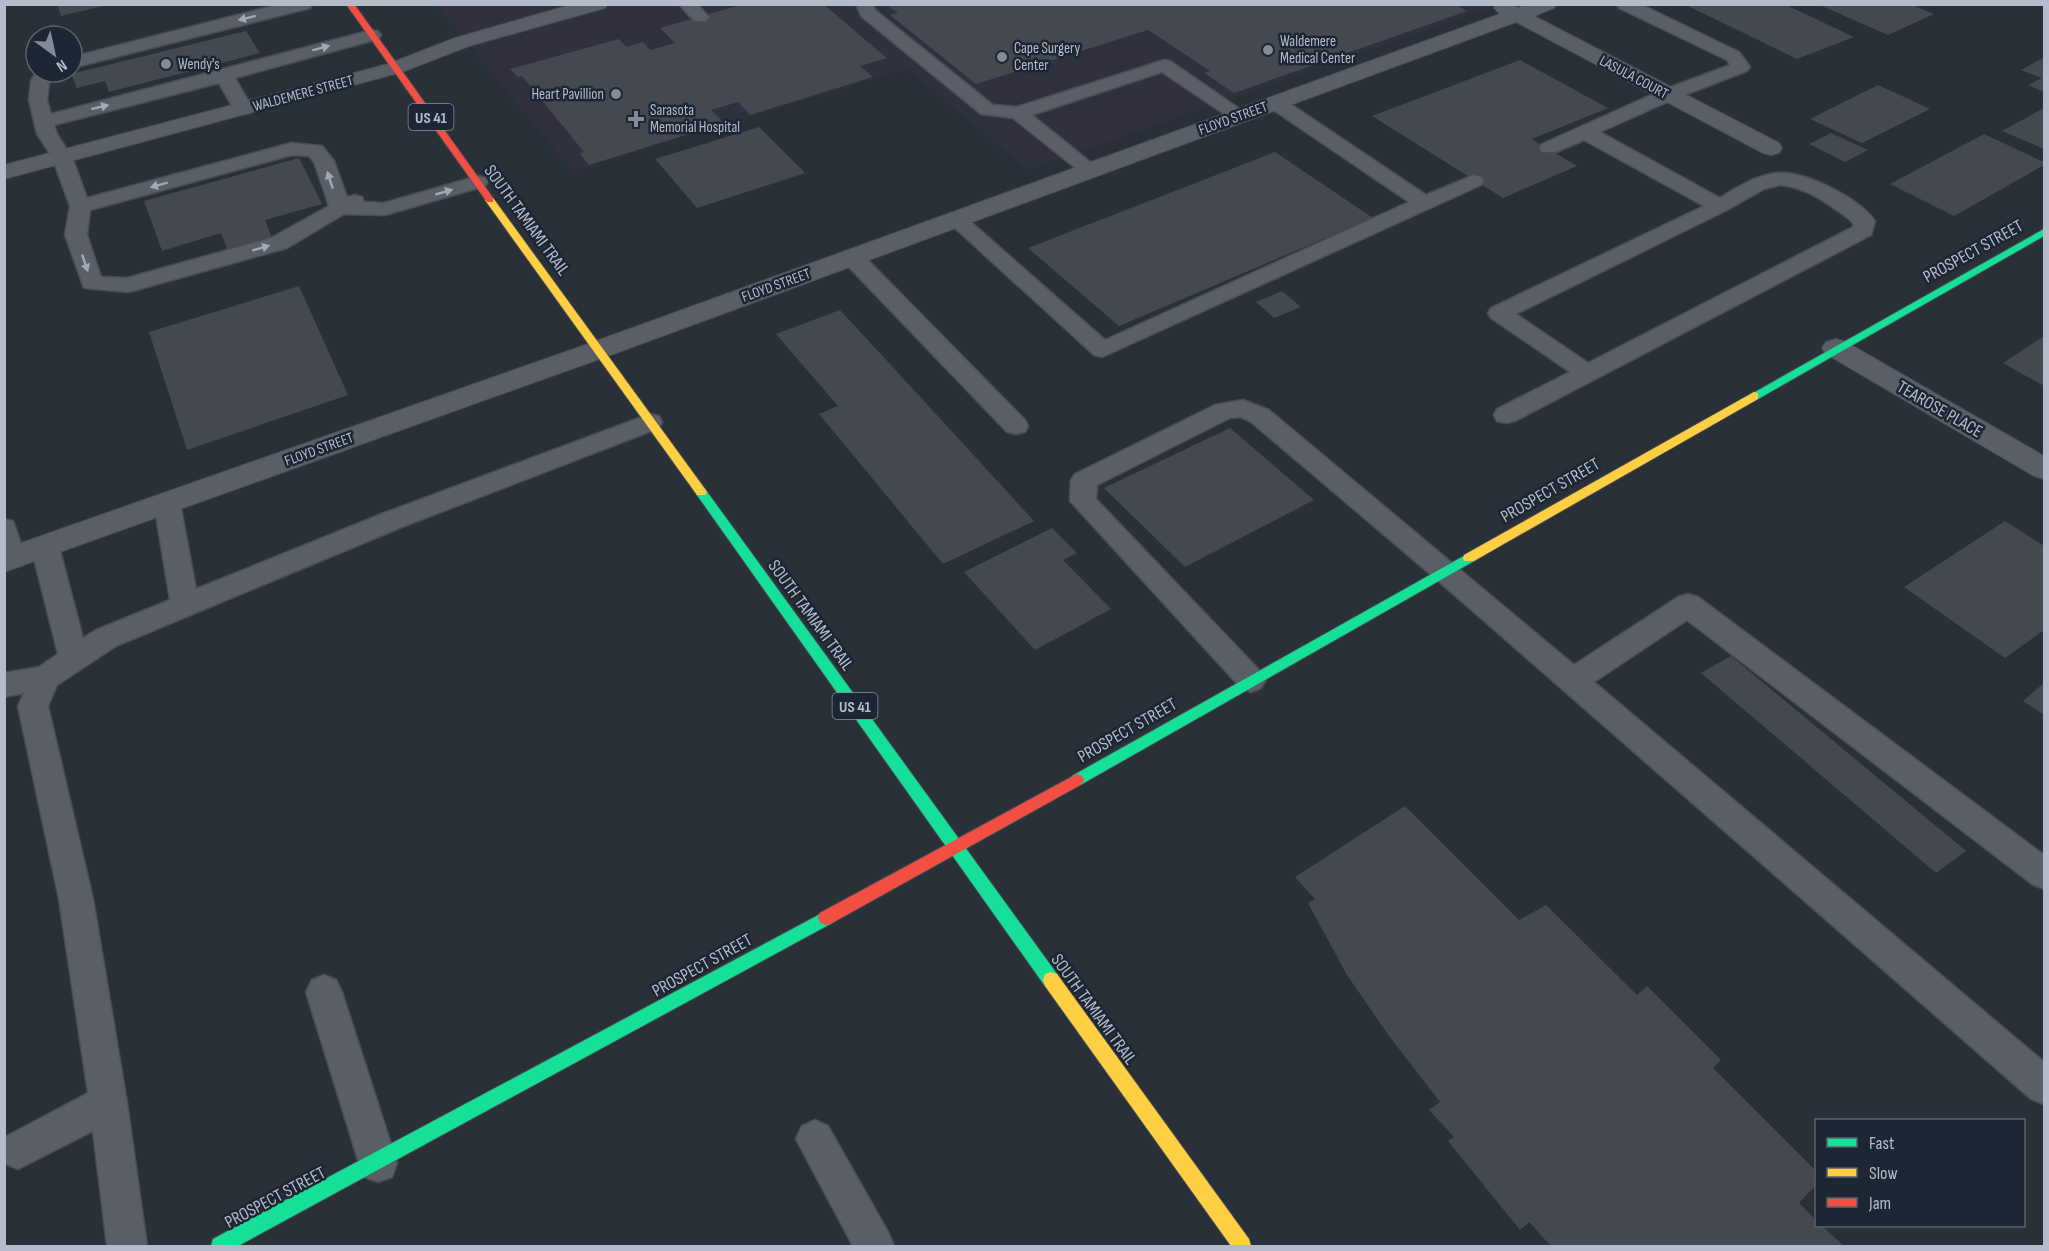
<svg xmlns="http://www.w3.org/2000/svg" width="2049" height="1251" viewBox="0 0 2049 1251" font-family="'Sofia Sans Condensed',sans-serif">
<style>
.medical{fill:#31303e}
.building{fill:#444950}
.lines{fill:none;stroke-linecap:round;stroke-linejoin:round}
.lane-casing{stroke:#484c53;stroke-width:3}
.street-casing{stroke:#484c53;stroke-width:2}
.fast-casing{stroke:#484c53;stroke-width:2}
.slow-casing{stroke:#484c53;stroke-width:2}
.jam-casing{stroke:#484c53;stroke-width:2}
.lane{fill:#5a5e66;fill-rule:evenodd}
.street{fill:#5a5e66;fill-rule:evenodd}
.fast{fill:#16e098;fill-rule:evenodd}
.slow{fill:#ffcf43;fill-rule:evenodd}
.jam{fill:#f24e42;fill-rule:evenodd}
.oneway{fill:#a2a9b5}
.poi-dot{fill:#848b96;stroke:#1d2633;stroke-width:2}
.labels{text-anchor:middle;stroke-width:5;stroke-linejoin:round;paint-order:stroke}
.far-poi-label{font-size:15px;fill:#b4bcc9;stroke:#1d2633;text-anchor:start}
.far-street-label{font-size:15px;fill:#b4bcc9;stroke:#1d2633}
.shield{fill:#1d2633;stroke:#878f9c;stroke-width:1.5}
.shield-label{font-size:16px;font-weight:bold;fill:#b4bcc9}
.street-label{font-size:18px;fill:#b4bcc9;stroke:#1d2633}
</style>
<rect width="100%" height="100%" fill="#2a3038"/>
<path class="medical" d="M436 5H1498L1028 170 907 69 572 171Z"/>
<g class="building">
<path d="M57 4H107V5L61 16Z"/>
<path d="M744 4H823L887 58 860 66 873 77 750 115 738 102 711 110 724 123 589 165 580 154 584 152 522 76 518 77 510 69 619 39 626 47 643 42 650 50 675 43 660 28Z"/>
<path d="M897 4H1454L1467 11 1234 93 1204 73 1210 71 1148 30 976 84 890 15 898 13 889 7Z"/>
<path d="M1684 4H1784L1854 37 1797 59Z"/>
<path d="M1825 4H1910L1934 14 1888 35 1822 6Z"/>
<path d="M246 31 260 53 109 92 105 81 77 88 71 74Z"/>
<path d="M2043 58 2044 59V92L2028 85 2042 78 2021 70Z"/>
<path d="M1520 60 1608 108 1532 139 1577 166 1503 198 1372 116Z"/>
<path d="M1878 85 1930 109 1862 143 1810 119Z"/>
<path d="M2044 108V149L2002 131Z"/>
<path d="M759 127 805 173 697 208 655 159Z"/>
<path d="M1831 133 1868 150 1845 162 1809 144Z"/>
<path d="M1984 134 2044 162V165L1954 216 1890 184Z"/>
<path d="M1275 152 1373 218 1119 326 1028 248Z"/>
<path d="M299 158 322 204 265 220 272 238 228 251 221 233 162 251 144 201Z"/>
<path d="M299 286 348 395 187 450 149 332Z"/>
<path d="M1282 291 1301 307 1274 318 1256 302Z"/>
<path d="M840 310 901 376 1034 521 943 564 819 414 838 406 776 334Z"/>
<path d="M2044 336V386L2003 363Z"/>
<path d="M1230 428 1314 500 1185 567 1104 488Z"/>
<path d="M2005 521 2044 546V630L2005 658 1904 587Z"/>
<path d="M1052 528 1077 553 1063 560 1111 609 1035 650 964 572Z"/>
<path d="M1731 656 1966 851 1936 873 1701 673Z"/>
<path d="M2044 683V715L2023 701Z"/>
<path d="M1405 806 1519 920 1546 905 1637 995 1647 986 1721 1060 1713 1068 1816 1171V1185L1799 1203 1816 1220V1226H1822L1844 1246H1551L1529 1222 1520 1230 1448 1141 1454 1137 1429 1110 1440 1102 1389 1036 1347 975 1308 903 1315 899 1295 877Z"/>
</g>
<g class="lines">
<defs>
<g id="lane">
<path d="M281 4H312L310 8 72 68V57Z"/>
<path d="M679 4H697L709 17 706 21H694Z"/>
<path d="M856 4H873L875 10 993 105 1017 107 1164 60 1170 61 1250 116 1247 120H1233L1162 72 1032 115 1100 170 1097 174H1083L1013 118 981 114 861 16Z"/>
<path d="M1617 4H1640L1739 52 1750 67 1747 71 1674 99 1600 132 1720 198C1737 187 1755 176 1776 173 1804 170 1859 198 1875 221L1871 235 1515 421 1506 423 1497 421 1494 415 1497 409 1570 372 1491 318 1488 313 1491 308 1704 206 1584 140 1556 152H1542L1539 148 1542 144 1660 91 1730 65 1727 60 1619 8ZM1780 185C1806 187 1829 204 1849 219L1853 223V227L1588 363 1516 314 1727 210 1764 189Z"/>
<path d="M372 30 378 31 381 35 378 39 235 78 253 109 250 113H236L219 83 54 125 57 134 72 157 87 198 291 143 322 146 334 161 347 197 355 195 362 197 364 202 384 203 478 176 485 178 488 182 485 186 385 215 344 214 287 248 136 290 128 292 84 288 65 235 70 206 52 157 37 134 29 100 31 81 33 77 40 72H60L49 83 47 100 51 114ZM292 155 309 156 314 162 329 206 271 238 127 278 101 277 87 235 90 210Z"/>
<path d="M1276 97 1283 99 1426 195 1474 175 1481 177 1484 181 1481 185 1102 357 1094 355 945 219 949 215 956 213 963 215 1105 340 1409 202 1269 107 1267 103 1269 99Z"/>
<path d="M852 250 860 252 1025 420 1028 426 1025 432 1016 434 1007 432 844 262 841 257 844 252Z"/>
<path d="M1243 400 1269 410 1574 665 1678 597 1688 594 1698 597 2044 855V889L2032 884 1687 620 1594 682 2044 1062V1104L2031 1099 1435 578 1251 422 1240 417 1230 418 1097 485 1096 499 1261 672 1266 680 1261 688 1251 692 1241 688 1070 501 1071 480 1075 474 1215 405Z"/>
<path d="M650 414 659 416 662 422 659 428 402 527 116 646 57 685 48 706 93 899 127 1103 147 1246H107L93 1131 18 1169 4 1163 5 1137 88 1093 59 899 18 706 24 693 4 697V673L39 667 58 654 31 547 35 540 45 537 55 540 59 547 83 638 96 630 170 600 154 503 158 496 167 494 176 496 180 503 196 589 384 513Z"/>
<path d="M4 519 13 521 26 558 22 565 12 568 4 566Z"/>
<path d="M324 975 336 980 342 992 397 1163 392 1177 378 1182 364 1177 359 1163 306 992 312 980Z"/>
<path d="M815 1120 828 1126 888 1232 894 1246H853L796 1139 802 1126Z"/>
</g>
<g id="street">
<path d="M574 4H608L605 8 469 46 402 72 4 179V165L388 64 455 38Z"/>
<path d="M1496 4H1512L1518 8 1527 4H1557L1554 8 1534 16 1779 143 1782 148 1779 153 1771 155 1763 153 1516 22 608 356 4 572V549L588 344 1500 14 1494 8Z"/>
<path d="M1836 339 1846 342 2044 456V479L2034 476 1826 354 1822 348 1826 342Z"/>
</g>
<g id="fast">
<path d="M2044 229V236L1758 399H1750L1748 396Z"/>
<path d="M701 488 705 489 1057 974 1059 980 1057 986 1051 988 1045 986 697 495 695 492 697 489Z"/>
<path d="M1469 553 1474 555 1475 558 1474 561 1082 784 1077 786 1072 784 1070 780 1072 776Z"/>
<path d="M826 911 832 913 834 918 832 923 238 1246H211L213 1239Z"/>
</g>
<g id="slow">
<path d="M490 197 493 198 705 489 707 492 705 495H697L485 200Z"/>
<path d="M1754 392 1758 393V399L1474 561H1464L1463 558 1464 555Z"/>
<path d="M1051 972 1057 974 1249 1239 1251 1246H1231L1045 986 1043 980 1045 974Z"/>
</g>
<g id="jam">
<path d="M346 4H354L493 198V202H487Z"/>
<path d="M1077 774 1082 776 1084 780 1082 784 832 923 826 925 820 923 818 918 820 913Z"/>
</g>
</defs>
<use href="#lane" class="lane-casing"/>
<use href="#street" class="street-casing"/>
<use href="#fast" class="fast-casing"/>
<use href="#slow" class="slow-casing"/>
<use href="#jam" class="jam-casing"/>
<use href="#lane" class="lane"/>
<use href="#street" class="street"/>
<use href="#fast" class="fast"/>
<use href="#slow" class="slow"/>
<use href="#jam" class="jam"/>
</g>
<defs><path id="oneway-solid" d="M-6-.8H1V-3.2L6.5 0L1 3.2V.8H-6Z" transform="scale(1.5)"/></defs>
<g class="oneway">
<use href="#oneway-solid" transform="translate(247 18) rotate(166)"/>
<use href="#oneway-solid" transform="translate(321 48) rotate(-15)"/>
<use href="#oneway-solid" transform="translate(100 107) rotate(-14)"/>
<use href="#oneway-solid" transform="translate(330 180) rotate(-108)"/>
<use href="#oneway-solid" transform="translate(159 185) rotate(165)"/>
<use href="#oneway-solid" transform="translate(444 192) rotate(-16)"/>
<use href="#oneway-solid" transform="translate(261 248) rotate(-16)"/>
<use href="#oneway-solid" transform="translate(85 263) rotate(71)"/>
</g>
<g class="poi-dot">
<circle cx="1268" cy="50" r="6"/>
<circle cx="1002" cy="57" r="6"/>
<circle cx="166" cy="64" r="6"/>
<circle cx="616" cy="94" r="6"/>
<path d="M633 110h6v6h6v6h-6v6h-6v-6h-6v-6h6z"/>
</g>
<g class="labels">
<g class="far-poi-label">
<text x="1280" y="46">Waldemere<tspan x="1280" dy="17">Medical Center</tspan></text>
<text x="1014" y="53">Cape Surgery<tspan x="1014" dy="17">Center</tspan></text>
<text x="178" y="69">Wendy's</text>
<text x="604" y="99" text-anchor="end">Heart Pavillion</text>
<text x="650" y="115">Sarasota<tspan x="650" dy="17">Memorial Hospital</tspan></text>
</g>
<g class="far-street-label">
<text transform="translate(1634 77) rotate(28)" y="5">LASULA COURT</text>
<text transform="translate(303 93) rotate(-15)" y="5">WALDEMERE STREET</text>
<text transform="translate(1233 118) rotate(-20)" y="5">FLOYD STREET</text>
<text transform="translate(776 285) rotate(-20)" y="5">FLOYD STREET</text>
<text transform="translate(319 449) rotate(-20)" y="5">FLOYD STREET</text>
</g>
<g class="shield">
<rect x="408.5" y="104" width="45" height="26" rx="4.5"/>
<rect x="832.5" y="693" width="45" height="26" rx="4.5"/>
</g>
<g class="shield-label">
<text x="431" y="123">US 41</text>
<text x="855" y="712">US 41</text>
</g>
<g class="street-label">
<text transform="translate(527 220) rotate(54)" y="6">SOUTH TAMIAMI TRAIL</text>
<text transform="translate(1973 251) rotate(-29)" y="6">PROSPECT STREET</text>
<text transform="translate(1940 409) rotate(30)" y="6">TEAROSE PLACE</text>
<text transform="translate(1550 490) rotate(-30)" y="6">PROSPECT STREET</text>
<text transform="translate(811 615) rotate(54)" y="6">SOUTH TAMIAMI TRAIL</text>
<text transform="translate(1127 730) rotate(-30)" y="6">PROSPECT STREET</text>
<text transform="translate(702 965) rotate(-29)" y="6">PROSPECT STREET</text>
<text transform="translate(1094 1009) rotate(54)" y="6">SOUTH TAMIAMI TRAIL</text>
<text transform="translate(275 1197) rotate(-28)" y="6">PROSPECT STREET</text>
</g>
</g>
<rect width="2049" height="1251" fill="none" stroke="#b4bcc9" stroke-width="12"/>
<rect x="1815" y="1119" width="210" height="108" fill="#1d2633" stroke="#59626f" stroke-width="1.5"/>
<rect x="1827" y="1138" width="30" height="9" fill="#16e098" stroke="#59626f" stroke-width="1.5"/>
<text x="1869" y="1149" font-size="18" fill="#b4bcc9">Fast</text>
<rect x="1827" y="1168" width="30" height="9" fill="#ffcf43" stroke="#59626f" stroke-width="1.5"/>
<text x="1869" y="1179" font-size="18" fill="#b4bcc9">Slow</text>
<rect x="1827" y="1198" width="30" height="9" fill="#f24e42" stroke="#59626f" stroke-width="1.5"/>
<text x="1869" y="1209" font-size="18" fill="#b4bcc9">Jam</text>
<g transform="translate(54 54) rotate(147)"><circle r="28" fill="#1d2633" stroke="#59626f" stroke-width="1.5"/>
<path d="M0-4.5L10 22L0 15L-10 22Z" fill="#848b96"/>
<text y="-9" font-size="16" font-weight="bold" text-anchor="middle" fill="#b4bcc9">N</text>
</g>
</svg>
